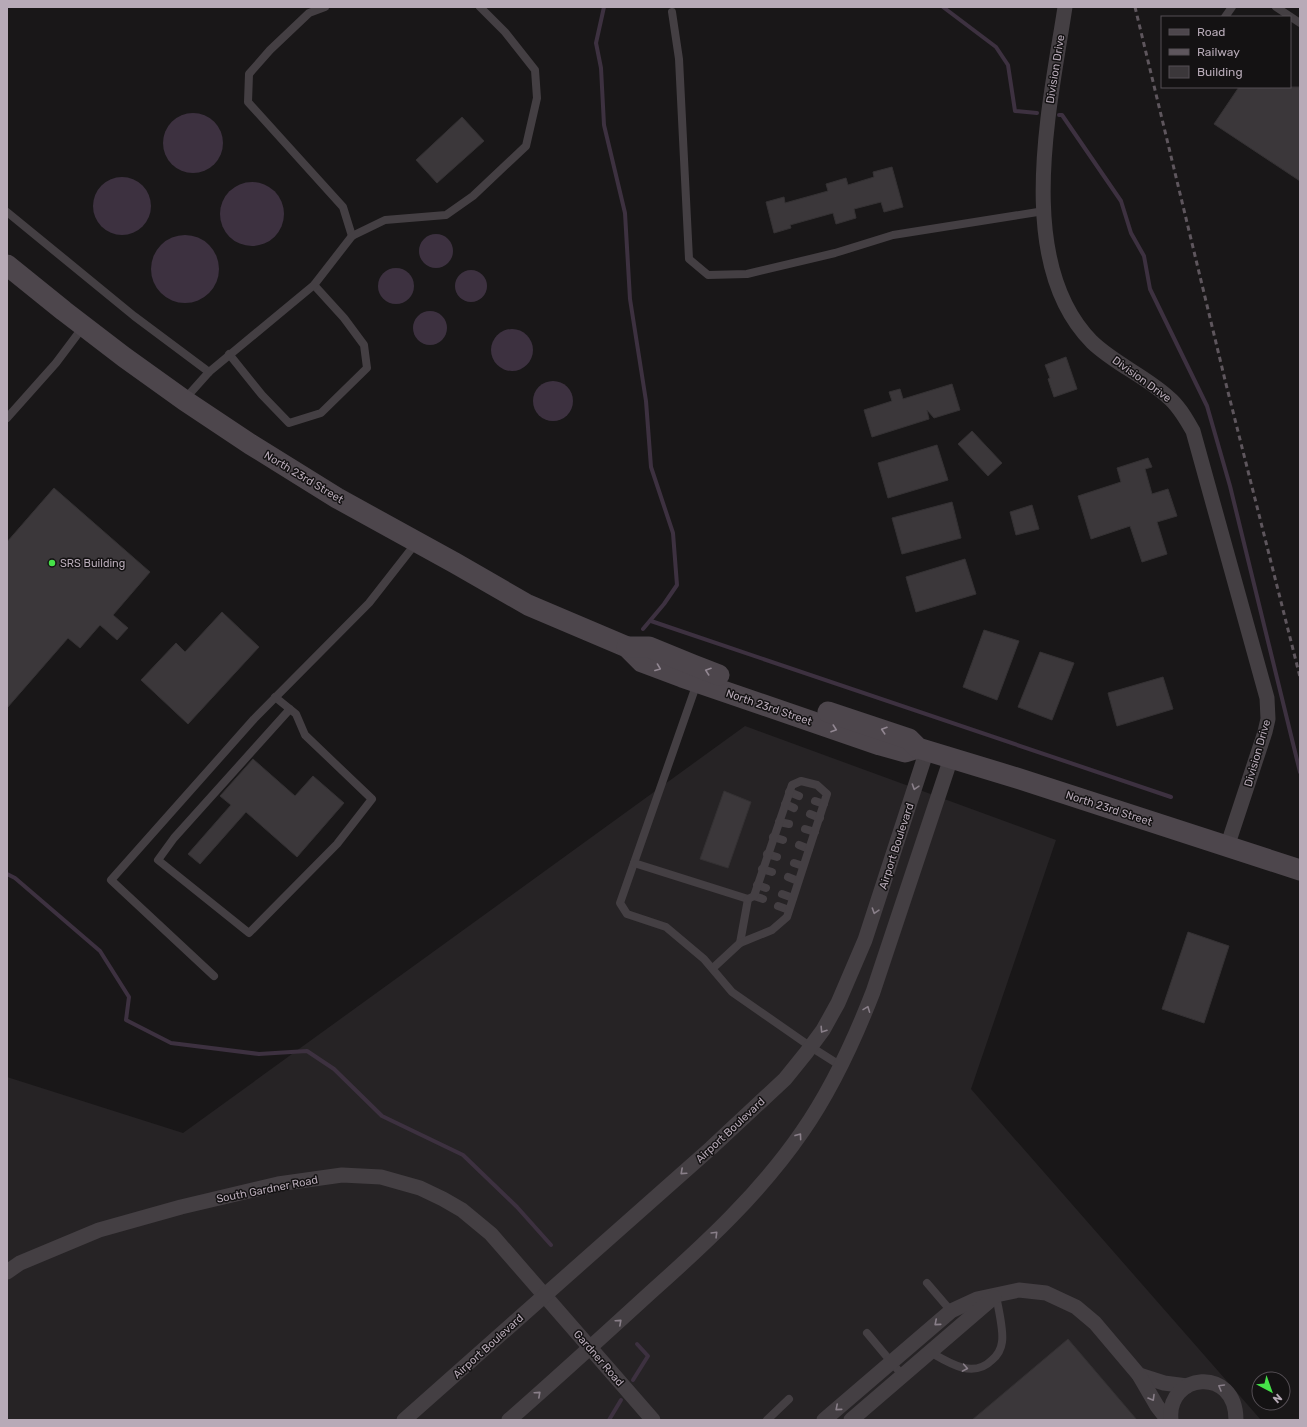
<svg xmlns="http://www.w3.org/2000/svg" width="1307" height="1427" viewBox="0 0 1307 1427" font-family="Rubik,sans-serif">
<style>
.built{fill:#262325}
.water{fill:#3d3140}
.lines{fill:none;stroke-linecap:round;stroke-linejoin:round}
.stream{stroke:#3d3140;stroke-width:4}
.building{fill:#3b373a;stroke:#343133}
.service{stroke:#443f43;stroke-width:8}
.minor{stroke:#443f43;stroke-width:15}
.secondary{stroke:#4d464c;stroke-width:21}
.rail{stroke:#5e565d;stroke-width:3;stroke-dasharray:5 4;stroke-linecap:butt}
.oneway{stroke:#928792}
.oneway2{stroke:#897f89}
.poi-dot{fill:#46e149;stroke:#141213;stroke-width:1.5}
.labels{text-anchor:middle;stroke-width:3;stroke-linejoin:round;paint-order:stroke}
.street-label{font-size:11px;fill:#b7aab7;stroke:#141213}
.poi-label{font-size:11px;fill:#b7aab7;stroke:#141213;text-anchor:start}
</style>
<rect width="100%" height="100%" fill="#191718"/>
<path class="built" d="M745 726 1056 840 971 1089 1261 1420H7V1077L183 1133Z"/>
<g class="water">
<circle cx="193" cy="143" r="30"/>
<circle cx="122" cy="206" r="29"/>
<circle cx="252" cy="214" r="32"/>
<circle cx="436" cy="251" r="17"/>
<circle cx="185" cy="269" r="34"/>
<circle cx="396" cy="286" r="18"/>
<circle cx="471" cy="286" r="16"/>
<circle cx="430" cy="328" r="17"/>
<circle cx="512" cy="350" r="21"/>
<circle cx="553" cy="401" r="20"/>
</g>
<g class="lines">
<g class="stream">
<path d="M604 7 596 43 601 68 604 125 625 213 630 299 646 401 651 467 673 533 677 585 664 604 643 629"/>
<path d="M943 7 996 47 1008 65 1015 111 1037 113"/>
<path d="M1059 115H1062L1121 201 1131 233 1144 256 1150 289 1207 406 1230 486 1300 772"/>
<path d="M651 621 1171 797"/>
<path d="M7 874 15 878 100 951 129 997 126 1020 171 1043 259 1054 307 1051 334 1069 382 1116 463 1155 517 1207 551 1245"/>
<path d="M633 1380 648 1356 637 1344"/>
<path d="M609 1420 621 1400"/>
</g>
</g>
<g class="building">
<path d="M1239 87H1300V181L1214 124Z"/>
<path d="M462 117 484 141 437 183 416 160Z"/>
<path d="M892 167 903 207 884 212 881 202 854 209 856 218 836 224 833 213 790 225 791 228 774 233 766 202 784 197 785 203 828 191 826 184 846 178 848 185 874 177 873 172Z"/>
<path d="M1066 357 1077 389 1054 397 1048 379 1050 378 1045 365Z"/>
<path d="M952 384 960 410 934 418 927 410 929 419 872 437 864 410 892 401 889 392 900 389 903 399Z"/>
<path d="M972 431 1002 463 988 476 958 444Z"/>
<path d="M937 445 948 480 888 498 878 463Z"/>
<path d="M1148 458 1152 467 1145 469 1152 494 1168 489 1177 516 1157 522 1167 554 1142 562 1130 526 1091 539 1078 496 1121 482 1117 468Z"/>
<path d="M54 488 150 572 113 615 128 628 117 640 100 625 80 648 68 638 7 708V542Z"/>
<path d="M952 502 961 538 902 554 892 518Z"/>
<path d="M1032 505 1039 529 1016 535 1010 512Z"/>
<path d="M965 559 976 594 916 612 906 577Z"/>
<path d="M222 612 259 647 188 724 141 680 176 643 185 652Z"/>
<path d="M984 630 1019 641 997 700 963 687Z"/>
<path d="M1040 652 1074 663 1052 720 1018 707Z"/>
<path d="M1163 677 1173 709 1117 726 1108 693Z"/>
<path d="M253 759 295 796 313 776 344 803 297 857 246 812 200 864 188 854 231 805 220 796Z"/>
<path d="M724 791 751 802 728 868 700 859Z"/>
<path d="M1188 932 1229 946 1204 1023 1162 1009Z"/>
<path d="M1068 1339 1137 1420H972Z"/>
</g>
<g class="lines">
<g class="service">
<path d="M325 7 309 13 270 50 249 74 248 102 343 207 352 236"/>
<path d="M1276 7 1300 23"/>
<path d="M672 12 679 59 689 259 708 275 747 274 835 253 893 235 1044 211"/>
<path d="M1225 17 1232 7"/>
<path d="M7 212 134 316 209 372"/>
<path d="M229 354 262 395 289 423 321 413 367 368 364 345 344 318 314 285"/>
<path d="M184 400 209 372 314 285 352 236 385 220 446 215 473 196 526 146 537 98 535 70 505 32 480 7"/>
<path d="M7 418 56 363 83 327"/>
<path d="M697 683 620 903 627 914 666 927 704 959 732 992 811 1047 841 1066"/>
<path d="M275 697 296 714 305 735 372 799 337 844 249 933 158 860 174 838 290 709"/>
<path d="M789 792 799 796"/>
<path d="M815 801 824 804"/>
<path d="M785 804 794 808"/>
<path d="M810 814 820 818"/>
<path d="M779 822 789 824"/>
<path d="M805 829 815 832"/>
<path d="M773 837 783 840"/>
<path d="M799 845 809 849"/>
<path d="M767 854 777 857"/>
<path d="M634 863 748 899 740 943 713 968"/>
<path d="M794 863 803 866"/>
<path d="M762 869 772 872"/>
<path d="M788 877 798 881"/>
<path d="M757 885 766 888"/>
<path d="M782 894 793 898"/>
<path d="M754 896 763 899"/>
<path d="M778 906 789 910"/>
<path d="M740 943 772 930 787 917 827 794 817 785 801 781 792 785 754 896 748 899"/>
<path d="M214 976 111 880 254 719 369 603 416 543"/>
<path d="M927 1283 951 1311"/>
<path d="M867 1333 903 1376"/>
<path d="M930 1352C949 1363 973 1379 992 1360 998 1355 1001 1350 1002 1342 1004 1330 998 1308 996 1295"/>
<path d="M767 1420 789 1399"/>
</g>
<g class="minor">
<path d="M1065 7C1050 106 1013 262 1092 342 1115 364 1145 376 1168 397 1179 406 1186 419 1193 431L1267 698 1268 719 1265 732 1227 847"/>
<path d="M7 1272 20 1263 99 1230 181 1207 278 1184 342 1175 381 1177 420 1188 443 1199 462 1210 491 1234 653 1420"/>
<path d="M1139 1375 1164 1383 1187 1386"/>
<path d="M404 1420 711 1148 785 1079 806 1053 823 1030 838 1003 865 940 927 750"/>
<path d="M509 1420C557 1378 604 1335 651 1292 706 1243 760 1193 802 1132 832 1089 854 1041 873 992L951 758"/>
<path d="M824 1420 951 1311 977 1299 1019 1290 1046 1293 1076 1307 1095 1323 1139 1375 1157 1406 1168 1420"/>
<path d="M851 1420 994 1297"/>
<path d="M1171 1420C1166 1373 1236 1365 1236 1420"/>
</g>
<g class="secondary">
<path d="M7 265 64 311 124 357 184 400 250 444 337 498 455 563 528 605 627 647 642 662 682 677 880 745 905 752 918 748"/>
<path d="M627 647H649L693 665 719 675"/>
<path d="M828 712 909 739 918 748 1020 779 1300 870"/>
</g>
<path class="rail" d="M1135 7 1225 380 1300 677"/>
</g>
<defs><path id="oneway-chevron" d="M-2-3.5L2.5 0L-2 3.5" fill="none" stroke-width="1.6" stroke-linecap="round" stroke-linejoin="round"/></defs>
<g class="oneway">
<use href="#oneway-chevron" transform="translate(658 668) rotate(21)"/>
<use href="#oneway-chevron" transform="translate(708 671) rotate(-161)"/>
<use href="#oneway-chevron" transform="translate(834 729) rotate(19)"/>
<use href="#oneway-chevron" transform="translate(884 730) rotate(-162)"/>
</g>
<g class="oneway2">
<use href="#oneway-chevron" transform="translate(915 787) rotate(108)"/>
<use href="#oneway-chevron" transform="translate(875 911) rotate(108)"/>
<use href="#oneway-chevron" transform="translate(867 1009) rotate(-69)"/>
<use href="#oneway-chevron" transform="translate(823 1030) rotate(123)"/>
<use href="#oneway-chevron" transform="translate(799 1136) rotate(-54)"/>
<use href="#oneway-chevron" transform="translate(683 1172) rotate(138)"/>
<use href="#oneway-chevron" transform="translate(715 1234) rotate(-45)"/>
<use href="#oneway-chevron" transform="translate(619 1322) rotate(-42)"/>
<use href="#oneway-chevron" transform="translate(937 1323) rotate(139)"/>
<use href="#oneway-chevron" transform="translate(965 1368) rotate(10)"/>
<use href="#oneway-chevron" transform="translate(1221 1387) rotate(-150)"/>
<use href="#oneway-chevron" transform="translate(538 1394) rotate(-42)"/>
<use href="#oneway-chevron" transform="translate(1152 1398) rotate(60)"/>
<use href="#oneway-chevron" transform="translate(838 1408) rotate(139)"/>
</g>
<circle class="poi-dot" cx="52" cy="563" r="4"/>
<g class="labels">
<g class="street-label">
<text transform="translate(1055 69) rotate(-81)" y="4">Division Drive</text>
<text transform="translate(1142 379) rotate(36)" y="4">Division Drive</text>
<text transform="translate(304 477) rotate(31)" y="4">North 23rd Street</text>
<text transform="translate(769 707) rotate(19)" y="4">North 23rd Street</text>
<text transform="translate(1257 753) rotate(-74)" y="4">Division Drive</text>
<text transform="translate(1109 808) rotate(18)" y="4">North 23rd Street</text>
<text transform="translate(896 846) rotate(-72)" y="4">Airport Boulevard</text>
<text transform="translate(730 1130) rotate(-43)" y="4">Airport Boulevard</text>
<text transform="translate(267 1189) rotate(-11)" y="4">South Gardner Road</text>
<text transform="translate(488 1346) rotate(-42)" y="4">Airport Boulevard</text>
<text transform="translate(599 1358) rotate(49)" y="4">Gardner Road</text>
</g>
<g class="poi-label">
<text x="60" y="567">SRS Building</text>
</g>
</g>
<rect width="1307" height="1427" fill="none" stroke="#b7aab7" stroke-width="16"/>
<rect x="1161" y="16" width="130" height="72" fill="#141213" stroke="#554f55"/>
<rect x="1169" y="29" width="20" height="6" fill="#4d464c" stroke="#554f55"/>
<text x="1197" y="36" font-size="12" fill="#b7aab7">Road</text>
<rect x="1169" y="49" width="20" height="6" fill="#5e565d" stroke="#554f55"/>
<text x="1197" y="56" font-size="12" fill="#b7aab7">Railway</text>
<rect x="1169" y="66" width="20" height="12" fill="#3b373a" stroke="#554f55"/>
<text x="1197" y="76" font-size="12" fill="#b7aab7">Building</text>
<g transform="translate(1271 1391) rotate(139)"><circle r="19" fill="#141213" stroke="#554f55"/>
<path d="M0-3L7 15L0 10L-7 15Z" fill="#46e149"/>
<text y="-6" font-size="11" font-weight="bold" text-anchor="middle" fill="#b7aab7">N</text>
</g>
</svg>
